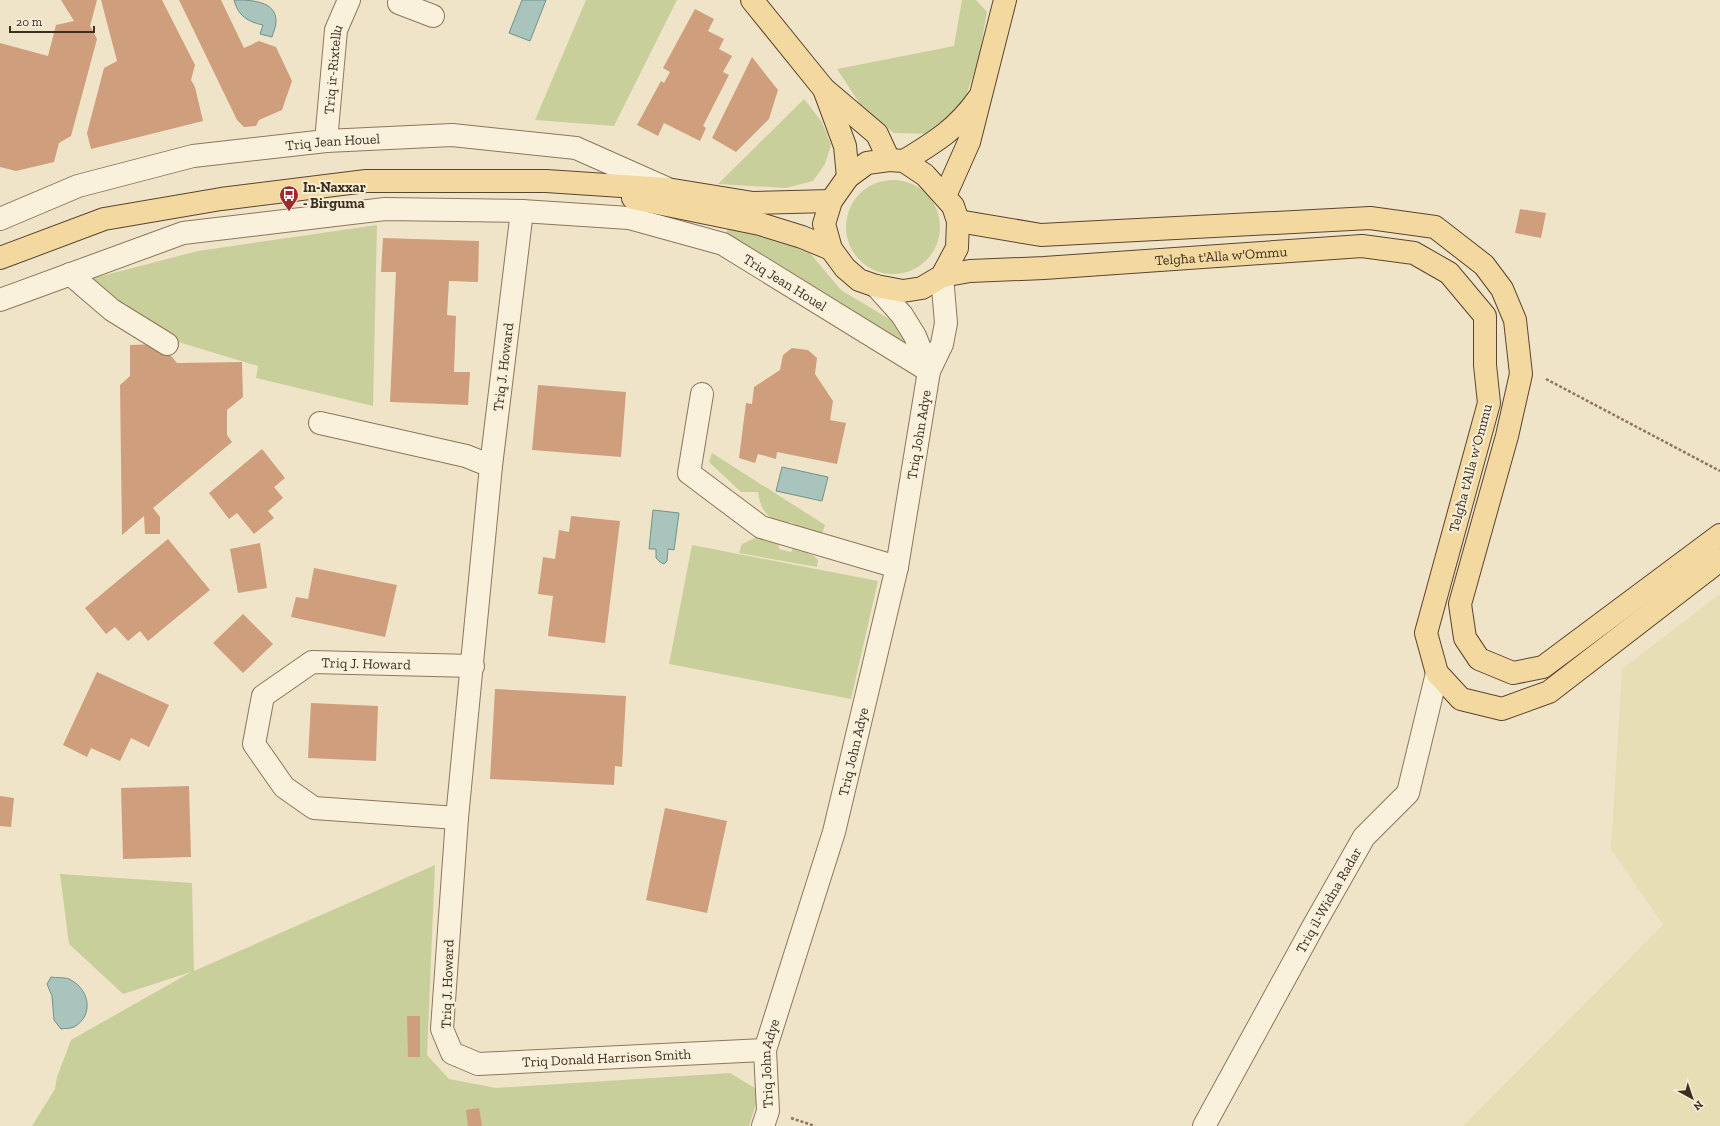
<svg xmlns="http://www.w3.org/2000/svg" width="1720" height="1126" viewBox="0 0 1720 1126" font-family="'Zilla Slab',serif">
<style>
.farmland{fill:#e6deb5}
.green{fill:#c9cf9b}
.water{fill:#a9c4bc;stroke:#6f938a}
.building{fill:#cf9f7d}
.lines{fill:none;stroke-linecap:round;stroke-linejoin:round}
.minor-casing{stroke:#8d765c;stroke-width:24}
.major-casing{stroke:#5b4430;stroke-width:24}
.path{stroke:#8d765c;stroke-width:2.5;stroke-dasharray:3 2;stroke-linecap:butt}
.minor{stroke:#faf1dc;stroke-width:22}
.major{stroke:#f3d9a0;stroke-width:22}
.labels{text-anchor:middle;stroke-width:4;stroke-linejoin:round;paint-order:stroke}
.street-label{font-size:14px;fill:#3d2e20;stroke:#f7eed8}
.poi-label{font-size:14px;font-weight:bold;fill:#3d2e20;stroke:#f7eed8;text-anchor:start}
</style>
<rect width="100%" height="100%" fill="#f0e4c8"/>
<path class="farmland" d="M1720 594V1126H1463L1663 925 1611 849 1622 669Z"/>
<g class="green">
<path d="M586 0H677L614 126 535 120Z"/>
<path d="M962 0H976L987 12 978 62 961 109 935 134 894 133 862 107 837 69 954 46Z"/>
<path d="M804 99 822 122 831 145 825 164 813 181 786 188 718 184Z"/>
<circle cx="893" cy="227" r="47"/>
<path d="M377 225 373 406 256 378 258 366 175 341 86 280 198 251Z"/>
<path d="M729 226 804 246 841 290 901 326 912 347 726 233Z"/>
<path d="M712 453 825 525 821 537 798 531 796 525 791 522 782 525C767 517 760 509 758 492H741L709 462Z"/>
<path d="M759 536 779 543V549L791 552 794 547 814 556 818 560 817 567 739 553 742 544Z"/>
<path d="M692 545 878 581 851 699 669 664Z"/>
<path d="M435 865 427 1055 449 1079 496 1088 730 1073 760 1091 749 1126H32L55 1089 57 1077 71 1040 191 972 123 994 69 944 60 874 192 883 194 971Z"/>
</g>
<g class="water">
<path d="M234 0C249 0 277 0 276 22 276 27 273 33 272 37L260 34 263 25C248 22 238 16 234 0Z"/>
<path d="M522 0H546L530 41 509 33Z"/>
<path d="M782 467 828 477 822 501 776 491Z"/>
<path d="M653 510 679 513 674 550 668 549 667 561 664 564 660 562 656 558V549H649Z"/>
<path d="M51 977C56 978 65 977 69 979 89 988 95 1015 74 1027 70 1029 65 1028 61 1029L54 1020 52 996 47 984Z"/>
</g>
<g class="building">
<path d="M61 0H97L90 26 97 39 71 136 59 143 54 162 16 171 0 167V43L48 56 56 25 74 21Z"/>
<path d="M101 0H162L195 65 191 80 195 87 203 121 91 149 87 133 104 68 117 61Z"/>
<path d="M179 0H221L244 48 259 41 276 47 292 81 282 110 259 120 256 126 244 127 237 120Z"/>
<path d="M695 9 714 19 708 31 724 39 719 49 732 56 723 72 729 75 703 126 706 128 700 141 664 123 658 136 637 125 661 81 664 83 670 72 663 68Z"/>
<path d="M752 57 778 90 769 119 736 152 712 138Z"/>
<path d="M1520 209 1546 213 1541 238 1515 233Z"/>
<path d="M383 238 479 241 478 282 449 281 447 315 456 316 454 372H470L468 405 390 402 396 272H381Z"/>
<path d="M161 344 177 363 242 362 243 397 227 410V435L232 442 153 508 160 517V534H145L144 516 122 535 120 385 130 376V345Z"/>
<path d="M792 348 808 350 817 358 815 374 833 401 830 420 846 423 837 464 777 452 776 459 758 454 755 463 739 458 746 403 752 404 754 387 780 370 783 355Z"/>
<path d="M538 385 626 392 621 457 532 450Z"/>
<path d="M262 449 285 478 274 487 283 498 268 511 274 518 254 534 237 513 229 519 209 493Z"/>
<path d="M571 516 620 521 605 643 548 636 553 596 538 594 543 557 555 559 559 530 569 532Z"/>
<path d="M168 539 210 590 148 641 140 631 128 641 115 627 106 634 85 608Z"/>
<path d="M260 543 267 588 238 593 230 549Z"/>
<path d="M314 568 397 585 385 637 291 617 296 597 308 599Z"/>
<path d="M243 614 273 644 243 673 213 643Z"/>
<path d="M97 672 169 705 149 747 131 738 120 761 91 748 87 757 63 745Z"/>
<path d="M495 689 626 696 622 767 615 766 614 785 490 779Z"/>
<path d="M311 703 378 706 376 761 308 758Z"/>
<path d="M189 786 191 857 123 859 121 788Z"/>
<path d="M0 796 14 798 11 827 0 826Z"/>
<path d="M665 808 727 821 707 913 646 900Z"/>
<path d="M407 1016H420V1057H408Z"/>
<path d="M479 1108 482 1126H468L466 1110Z"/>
</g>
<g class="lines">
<defs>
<g id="minor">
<path d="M400 0 399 3 433 16"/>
<path id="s1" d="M326 141 336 30 349 0"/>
<path id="s2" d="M522 211 491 466 457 818 442 1029 452 1053 478 1064 765 1050"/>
<path id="s3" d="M0 219 78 186 193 156 326 141 452 135 576 148 666 188"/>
<path d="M70 274 112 310 167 344"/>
<path d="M876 286 902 315 915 336 929 371"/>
<path id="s4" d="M0 300 183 233 385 209 522 211 629 218 723 244 929 371"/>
<path d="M702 394 689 473 761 527 897 567"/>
<path d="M320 423 466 456 491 466"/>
<path id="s5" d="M457 818 314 808 284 787 254 744 263 696 312 662 473 666"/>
<path id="s6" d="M763 1126 768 1111 765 1050 834 832 897 567 929 371 942 344 946 323 942 276"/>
<path id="s7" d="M1204 1126 1314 925 1364 837 1408 793 1437 673"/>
</g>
<g id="major">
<path d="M752 0 824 89 877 134 889 160"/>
<path d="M824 89 845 146 848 177"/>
<path d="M889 160 904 161 925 175 953 206 958 221 957 248 942 276 922 288 903 291 876 286 859 280 845 268 831 249 824 224 831 201 848 177 867 163Z"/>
<path d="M904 161C935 142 957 129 978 99"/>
<path d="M945 196 969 142 1005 0"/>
<path d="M633 198 760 224 802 237 831 249"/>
<path d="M958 221 1041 235 1370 218 1435 227 1484 265 1502 289 1515 320 1521 374 1507 436 1460 604 1465 638 1479 659 1513 673 1543 667 1720 535"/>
<path d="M0 258 104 219 221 199 366 181H546L667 189 753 203 831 201"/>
<path id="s8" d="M942 276 970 271 1044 268 1362 246 1414 253 1449 273 1485 316V365L1489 403 1426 633 1437 673 1461 699 1502 709 1549 692 1720 560"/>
</g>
</defs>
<use href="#minor" class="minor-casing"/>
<use href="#major" class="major-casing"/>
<g class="path">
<path d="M1546 379 1720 471"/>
<path d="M791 1118 815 1126"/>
</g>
<use href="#minor" class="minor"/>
<use href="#major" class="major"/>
</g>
<defs>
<symbol id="bus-pin" viewBox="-11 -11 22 30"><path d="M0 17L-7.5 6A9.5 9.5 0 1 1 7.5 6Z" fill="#9e2a2b" stroke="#f7eed8"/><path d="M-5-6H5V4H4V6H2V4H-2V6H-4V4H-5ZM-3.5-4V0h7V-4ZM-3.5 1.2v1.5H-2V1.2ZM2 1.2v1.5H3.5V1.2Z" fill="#fff"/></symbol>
</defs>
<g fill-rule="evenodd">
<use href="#bus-pin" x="278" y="184" width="22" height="30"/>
</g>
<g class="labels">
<g class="street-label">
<text dy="5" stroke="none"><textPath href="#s1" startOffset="72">Triq ir-Rixtellu</textPath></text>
<text dy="5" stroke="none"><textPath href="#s3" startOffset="344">Triq Jean Houel</textPath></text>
<text dy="5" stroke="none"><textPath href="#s8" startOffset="280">Telgħa t'Alla w'Ommu</textPath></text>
<text dy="5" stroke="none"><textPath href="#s4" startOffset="813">Triq Jean Houel</textPath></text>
<text transform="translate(503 367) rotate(-83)" y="5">Triq J. Howard</text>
<text dy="5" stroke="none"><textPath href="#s6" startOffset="712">Triq John Adye</textPath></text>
<text transform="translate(1470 468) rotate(-75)" y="5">Telgħa t'Alla w'Ommu</text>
<text dy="5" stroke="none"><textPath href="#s5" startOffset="395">Triq J. Howard</textPath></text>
<text dy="5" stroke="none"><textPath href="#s6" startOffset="388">Triq John Adye</textPath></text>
<text dy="5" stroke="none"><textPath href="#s7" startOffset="258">Triq il-Widna Radar</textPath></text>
<text transform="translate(447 984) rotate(-88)" y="5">Triq J. Howard</text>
<text dy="5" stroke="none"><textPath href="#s2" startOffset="1005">Triq Donald Harrison Smith</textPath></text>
<text dy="5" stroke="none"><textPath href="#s6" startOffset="64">Triq John Adye</textPath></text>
</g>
<g class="poi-label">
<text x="303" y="192">In-Naxxar<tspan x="303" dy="16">- Birguma</tspan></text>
</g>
</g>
<g transform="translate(1692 1098) rotate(140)" stroke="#f7eed8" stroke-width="3" paint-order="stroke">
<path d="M0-3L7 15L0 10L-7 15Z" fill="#3d2e20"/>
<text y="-6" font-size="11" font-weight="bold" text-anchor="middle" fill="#3d2e20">N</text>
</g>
<path d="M10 26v6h84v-6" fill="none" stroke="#3d2e20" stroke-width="2"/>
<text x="16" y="26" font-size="12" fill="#3d2e20" stroke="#f7eed8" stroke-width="3" paint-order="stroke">20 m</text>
</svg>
